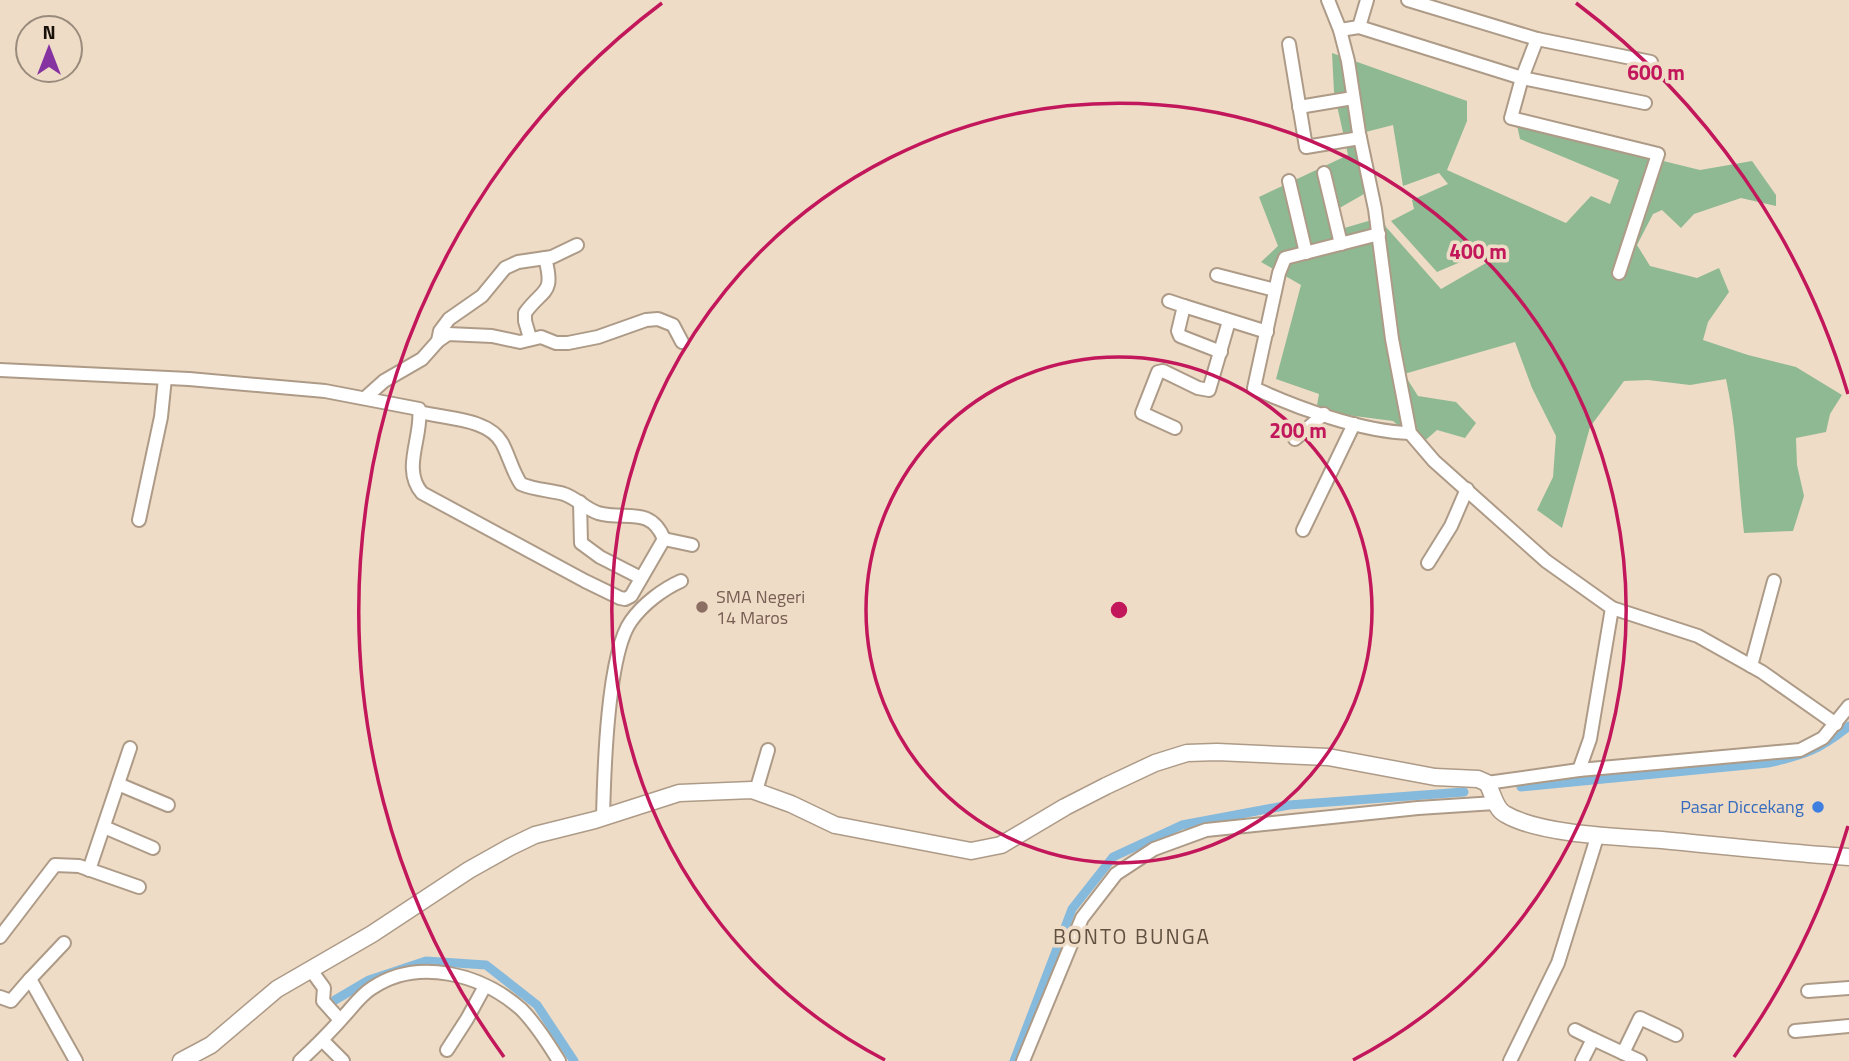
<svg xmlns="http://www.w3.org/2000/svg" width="1849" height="1061" viewBox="0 0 1849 1061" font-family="'Titillium Web',sans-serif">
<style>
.green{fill:#8fb992;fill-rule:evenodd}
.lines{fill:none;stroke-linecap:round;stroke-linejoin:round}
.canal{stroke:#86badc;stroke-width:9}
.minor-casing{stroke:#ad9b88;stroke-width:16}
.major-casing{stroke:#ad9b88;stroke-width:19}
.minor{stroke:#fff;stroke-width:12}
.major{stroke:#fff;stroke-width:16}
.ring{fill:none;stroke:#c2185b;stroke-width:3.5}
.education-dot{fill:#8d6e63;stroke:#efdcc7;stroke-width:2.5}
.shop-dot{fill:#3f7fe0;stroke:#efdcc7;stroke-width:2.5}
.labels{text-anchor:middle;stroke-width:7;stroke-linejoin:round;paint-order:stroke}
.education-label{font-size:18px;fill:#785e54;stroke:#efdcc7;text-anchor:start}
.shop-label{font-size:18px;fill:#366cbe;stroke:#efdcc7;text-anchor:end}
.quarter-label{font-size:21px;letter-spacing:2px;fill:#60503f;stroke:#efdcc7}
.centre{fill:#c2185b;stroke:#efdcc7;stroke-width:3.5}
.ring-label{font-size:21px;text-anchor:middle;font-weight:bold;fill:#c2185b;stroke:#efdcc7;stroke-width:7;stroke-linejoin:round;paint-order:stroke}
</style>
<rect width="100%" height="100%" fill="#efdcc7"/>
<path class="green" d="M1332 53 1467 101V121L1447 170 1566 223 1591 196 1610 204 1619 180 1520 139 1517 125 1700 170 1752 161 1776 195V206L1741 198 1694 214 1681 228 1662 210 1653 214 1637 245 1650 266 1697 278 1719 268 1729 292 1708 322 1703 340 1748 355 1796 367 1842 395 1830 414 1826 432 1796 438 1797 465 1804 496 1793 531 1744 533C1738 482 1737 429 1726 379L1690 385 1648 380 1624 381 1590 427 1562 528 1537 510 1553 477 1556 436 1532 388 1515 342 1404 374 1418 396 1456 402 1476 423 1465 438 1437 430 1420 445 1393 421 1316 411 1319 394 1276 379 1301 285 1261 262 1278 246 1259 197 1348 155 1334 92ZM1393 125 1403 186 1439 173 1448 184 1412 200 1414 209 1391 221 1437 272 1477 255 1486 263 1441 289 1386 227 1382 217 1334 231 1329 214 1371 190 1358 134Z"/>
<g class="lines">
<g class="canal">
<path d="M1521 787 1768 763C1805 755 1819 750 1849 726"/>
<path d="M335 1000 369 980 426 961 486 965 537 1005 574 1061"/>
<path d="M1014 1061 1072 909 1113 857 1182 825 1289 805 1464 792"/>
</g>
<defs>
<g id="minor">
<path d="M1328 0 1340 30 1348 61 1359 133 1375 209 1392 339 1410 433 1434 461 1546 561 1612 608 1698 636 1762 672 1836 724"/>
<path d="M1408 0 1537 39 1651 62"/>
<path d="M1359 27 1367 0"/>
<path d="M1340 30 1359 27 1522 78 1645 103"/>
<path d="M1537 39 1522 78 1511 118 1658 154 1619 273"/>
<path d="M1289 44 1306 147 1360 138"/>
<path d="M1299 107 1353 98"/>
<path d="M1324 173 1341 244"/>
<path d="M1289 181 1306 253"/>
<path d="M1379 234 1285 258 1279 273 1254 388C1297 408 1363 432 1410 433"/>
<path d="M1217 275 1275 290"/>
<path d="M1169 301 1184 306"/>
<path d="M530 338 525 321V313C543 288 555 295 545 258"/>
<path d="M438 341 440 331 449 319 482 296 505 268 518 262 552 257 577 245"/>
<path d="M1221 352 1180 336 1178 331 1184 306 1267 332"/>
<path d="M0 370 189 379 325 391 419 409C423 436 401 469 422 493L585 581 620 598 625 599 631 596 664 539 692 545"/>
<path d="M365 398 384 381 422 359 438 341 448 334 492 336 520 342 541 337 556 343H568L598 337 646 320 658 319 673 325 682 342"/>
<path d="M420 412C446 419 488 418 502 443 509 456 513 473 521 484 535 490 550 490 564 494 576 498 586 509 598 513 625 521 650 505 664 539"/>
<path d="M1175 428 1142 413 1158 372 1163 371 1198 388 1209 390 1229 321"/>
<path d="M1295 439 1324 414"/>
<path d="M580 502 581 543 600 557 641 578"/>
<path d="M139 520 161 417 165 378"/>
<path d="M1303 530 1354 424"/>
<path d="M1428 563 1451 526 1467 489"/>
<path d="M1751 666 1774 581"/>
<path d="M1579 770 1590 739 1612 608"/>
<path d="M1487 783 1579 770 1800 750 1823 738 1849 706"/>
<path d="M118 784 168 805"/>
<path d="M756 791 768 750"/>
<path d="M603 818C604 774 607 654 631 621 643 604 663 589 681 581"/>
<path d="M104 827 153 848"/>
<path d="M89 870 130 748"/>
<path d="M0 937 55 865 79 866 139 887"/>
<path d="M64 943 30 979 76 1061"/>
<path d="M311 970 324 988 323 1001 340 1020"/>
<path d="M1808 991 1849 988"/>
<path d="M0 997 11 1001 30 979"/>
<path d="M1575 1030 1593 1039"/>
<path d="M1795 1031 1849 1026"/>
<path d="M322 1040 343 1061"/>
<path d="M447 1050 467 1019 485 986"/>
<path d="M1623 1053 1640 1018 1676 1035"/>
<path d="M300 1061C316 1046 331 1031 345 1015 354 1005 361 995 372 988 418 957 481 974 521 1009 536 1024 548 1043 559 1061"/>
<path d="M1023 1061 1082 918 1116 874 1154 849 1206 830 1418 808 1495 803"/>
<path d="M1510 1061 1558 963 1598 834"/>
<path d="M1582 1061 1593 1039 1640 1061"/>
</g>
<path id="major" d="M181 1061 211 1045 277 989 372 934 469 870 510 847 535 835 595 820 679 793 752 790 791 804 835 825 971 851 1001 845 1065 807 1106 786 1155 763 1187 753 1217 752 1328 757 1435 777 1478 779 1487 783C1493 793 1495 809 1505 814 1540 835 1621 837 1662 840 1725 846 1787 853 1849 857"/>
</defs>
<use href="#minor" class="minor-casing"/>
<use href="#major" class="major-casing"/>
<use href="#minor" class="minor"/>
<use href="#major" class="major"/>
</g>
<g class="ring">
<circle cx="1119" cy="610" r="253"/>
<path d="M885 1060A507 507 0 1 1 1353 1060"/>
<path d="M1848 826A760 760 0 0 1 1734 1057M504 1057A760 760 0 0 1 662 3M1576 3A760 760 0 0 1 1848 394"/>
</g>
<circle class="education-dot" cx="702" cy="607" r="7"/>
<circle class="shop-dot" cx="1818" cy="807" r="7"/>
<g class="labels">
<g class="education-label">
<text x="716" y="603">SMA Negeri<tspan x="716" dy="21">14 Maros</tspan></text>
</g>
<g class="shop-label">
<text x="1804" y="813">Pasar Diccekang</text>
</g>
<g class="quarter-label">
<text x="1132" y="944">BONTO BUNGA</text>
</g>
</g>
<circle cx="1119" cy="610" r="10" class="centre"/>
<g class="ring-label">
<text x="1656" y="80">600 m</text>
<text x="1478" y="259">400 m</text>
<text x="1298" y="438">200 m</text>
</g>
<g transform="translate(49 49)"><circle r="33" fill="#efdcc7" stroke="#998b7b" stroke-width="2"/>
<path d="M0-5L12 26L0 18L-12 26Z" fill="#8633a2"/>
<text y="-10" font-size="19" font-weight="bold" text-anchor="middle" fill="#17110a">N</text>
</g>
</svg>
